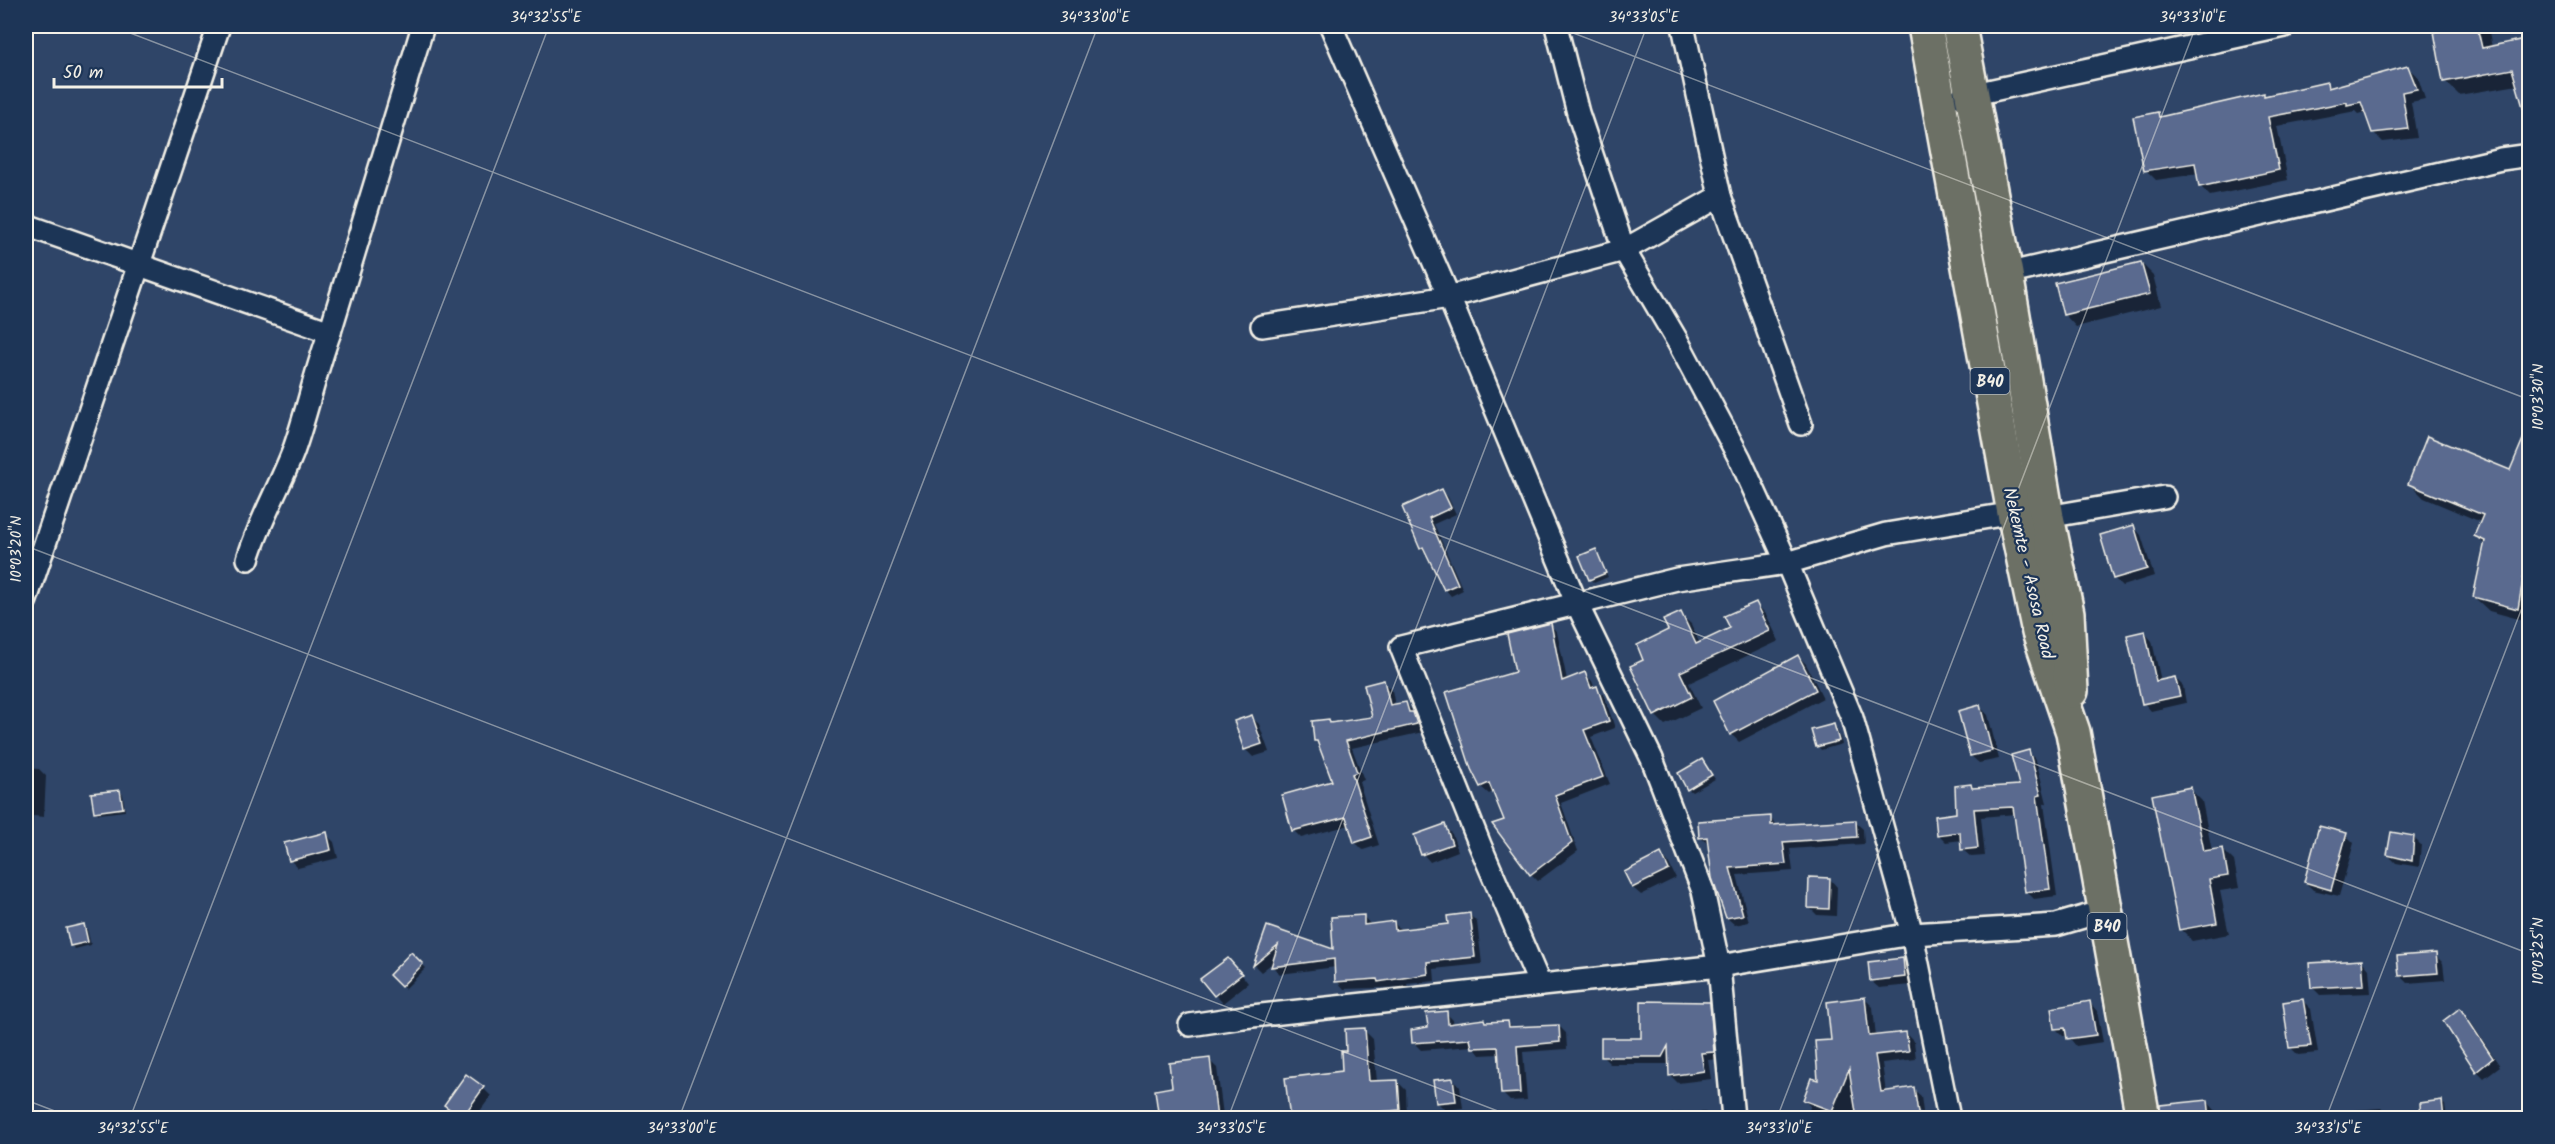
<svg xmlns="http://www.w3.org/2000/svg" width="2555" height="1144" viewBox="0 0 2555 1144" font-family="Kalam,sans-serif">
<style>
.shadow{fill:#0007}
.building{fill:#5a6b8f;stroke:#f4f1e8;stroke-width:1.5}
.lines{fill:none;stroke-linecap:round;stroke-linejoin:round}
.street-casing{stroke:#f4f1e8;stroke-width:26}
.highway-casing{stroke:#f4f1e8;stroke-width:38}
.street{stroke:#1d3557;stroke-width:21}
.highway{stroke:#6c7065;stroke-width:33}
.ticks{fill:none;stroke:#f4f1e8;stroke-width:1.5;stroke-opacity:0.45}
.labels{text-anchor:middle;stroke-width:4.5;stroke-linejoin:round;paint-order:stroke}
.shield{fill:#1d3557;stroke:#b4b9bc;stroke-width:1.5}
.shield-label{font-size:16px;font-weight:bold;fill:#f4f1e8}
.street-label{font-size:18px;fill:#f4f1e8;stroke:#1d3557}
.neatline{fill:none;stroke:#f4f1e8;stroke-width:2}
.ticks-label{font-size:15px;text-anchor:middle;fill:#f4f1e8}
</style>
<rect width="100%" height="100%" fill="#2f4568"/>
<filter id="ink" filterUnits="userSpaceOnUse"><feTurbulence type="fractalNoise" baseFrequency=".0167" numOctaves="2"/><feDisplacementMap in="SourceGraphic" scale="12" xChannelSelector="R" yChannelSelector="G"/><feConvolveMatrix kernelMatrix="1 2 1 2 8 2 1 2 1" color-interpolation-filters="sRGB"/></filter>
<g filter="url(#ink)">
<g class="shadow">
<path d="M2435 26H2488L2492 48 2527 40 2516 26H2530V114L2525 110 2518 85 2459 95 2445 81Z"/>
<path d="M2408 68 2418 77 2425 99 2411 102 2417 138 2383 142 2373 132 2366 112 2359 114 2356 111 2277 126 2288 180 2210 196 2200 186 2198 174 2156 180 2146 170 2157 113 2162 118 2263 95 2265 97 2326 83 2331 88Z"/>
<path d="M2141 263 2153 275 2161 306 2076 327 2065 315Z"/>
<path d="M2520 452 2530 456V622L2489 611 2474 597 2486 546 2476 536 2481 522 2424 498 2409 483 2511 472Z"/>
<path d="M1442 491 1448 497 1456 514 1434 524 1463 590 1451 596 1445 589 1428 555 1421 548 1404 507Z"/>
<path d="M2134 527 2141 535 2154 576 2122 586 2114 578Z"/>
<path d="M1596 551 1608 577 1594 583 1590 579Z"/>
<path d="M1756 604 1766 614 1779 641 1689 683 1701 708 1665 725 1655 715 1645 661 1670 631 1680 614 1691 624 1700 644 1732 629Z"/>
<path d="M1550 625 1557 632 1567 680 1585 674 1592 681 1595 689 1604 695 1615 728 1591 737 1610 784 1561 803 1578 851 1538 881 1531 874 1494 791 1489 794 1481 787 1472 768 1516 673Z"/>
<path d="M2145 633 2152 641 2161 681 2175 678 2183 686 2186 703 2151 711 2144 703Z"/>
<path d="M1798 656 1806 664 1823 698 1739 742 1731 734Z"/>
<path d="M1384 682 1392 690 1395 706 1406 703 1420 721 1423 732 1352 748 1364 780 1359 782 1379 845 1363 850 1355 842 1350 825 1301 838 1293 830 1334 782 1320 745 1316 740 1328 720 1332 724 1374 719Z"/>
<path d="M1980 707 1988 715 1999 759 1979 763 1971 756Z"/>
<path d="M1251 717 1259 724 1269 752 1253 757 1245 749Z"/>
<path d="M1834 725 1837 729 1842 744 1821 750 1818 746Z"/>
<path d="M2028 752 2036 760 2047 803 2044 804 2057 896 2034 899 2026 891 2016 814 1981 817 1985 856 1971 857 1963 850 1962 840 1946 842 1938 834 1958 815 1971 785 1975 789 2021 786Z"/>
<path d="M1702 761 1715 779 1692 792 1688 789Z"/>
<path d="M26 768 39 769 46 776 44 817 33 816 32 829H26Z"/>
<path d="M2190 789 2202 801 2212 851 2222 849 2234 861 2239 888 2220 891 2229 934 2192 941 2180 929Z"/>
<path d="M120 791 123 795 125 811 99 814 95 811Z"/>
<path d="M1770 818 1778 826 1855 822 1863 829 1864 844 1790 849 1793 871 1737 875 1749 922 1735 925 1727 918 1709 845 1700 837Z"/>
<path d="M1444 826 1452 834 1458 851 1430 862 1423 854Z"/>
<path d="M326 834 334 842 338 858 298 868 290 860Z"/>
<path d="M2346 835 2354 843 2339 896 2313 890 2305 882Z"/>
<path d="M2413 837 2421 845 2419 867 2396 863 2388 855Z"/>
<path d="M1661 855 1668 862 1676 878 1641 895 1633 888 1626 872Z"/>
<path d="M1830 879 1837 887 1836 916 1817 915 1809 907Z"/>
<path d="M1470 915 1477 922 1482 964 1434 969 1435 981 1407 984 1408 987 1344 989 1337 981 1336 967 1280 974 1273 967 1275 961 1261 972 1254 965 1268 928 1335 952 1363 916 1371 925 1394 923 1402 931 1450 925Z"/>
<path d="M83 926 87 929 91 945 75 949 71 945Z"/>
<path d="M411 954 426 968 405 989 391 975Z"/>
<path d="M2435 955 2443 963 2445 980 2408 983 2400 975Z"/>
<path d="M1902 960 1910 968 1912 985 1879 988 1871 981Z"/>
<path d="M2362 961 2369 969 2371 993 2320 995 2312 987Z"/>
<path d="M1236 967 1248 983 1223 1003 1215 995Z"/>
<path d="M1865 999 1873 1007 1876 1037 1906 1033 1914 1041 1916 1059 1882 1063 1886 1093 1913 1089 1921 1096 1923 1112 1901 1115 1902 1118H1808L1810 1106 1804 1100 1820 1082 1833 1041Z"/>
<path d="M2303 1001 2311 1009 2318 1053 2298 1055 2290 1047Z"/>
<path d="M2090 1003 2097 1011 2103 1042 2076 1046 2068 1036H2063L2056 1029Z"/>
<path d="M1709 1004 1717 1011 1721 1059 1708 1060 1711 1079 1678 1083 1671 1076 1670 1064H1610L1602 1056 1642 1039Z"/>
<path d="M2460 1010 2468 1018 2500 1066 2484 1078 2477 1071Z"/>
<path d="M1446 1013 1453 1020 1454 1025 1484 1021 1487 1024 1508 1023 1513 1028 1559 1026 1566 1033 1567 1049 1523 1052 1527 1100 1510 1101 1503 1094 1500 1054 1480 1055 1473 1046 1421 1050 1414 1043Z"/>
<path d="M1364 1030 1373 1039 1377 1082 1397 1081 1406 1090 1407 1118H1291L1344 1073 1347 1052Z"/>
<path d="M1209 1060 1217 1068 1223 1115 1226 1118H1166L1159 1112Z"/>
<path d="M1453 1079 1460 1087 1463 1108 1445 1110 1438 1103Z"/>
<path d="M483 1088 491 1096 475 1118H462L446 1104Z"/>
<path d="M2208 1102 2215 1110 2216 1118H2185Z"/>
<path d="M2442 1102 2445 1105 2447 1118H2423Z"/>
<path d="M2381 1108 2389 1118H2330L2329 1112Z"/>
<path d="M1705 1112 1711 1118H1672V1113Z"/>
</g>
<g class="building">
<path d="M2433 26H2477L2482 48 2529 38V113L2525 114 2512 69 2443 82Z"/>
<path d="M2408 66 2417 89 2402 92 2408 129 2372 133 2361 102 2347 105V102L2268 117 2279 170 2199 187 2195 163 2144 171 2133 117 2158 112 2159 117 2264 93V96L2327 82 2328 88Z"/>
<path d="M2141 262 2150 294 2063 315 2055 283Z"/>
<path d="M2529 425V545L2518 609 2473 597 2485 541 2474 536 2483 515 2408 484 2427 436 2510 470Z"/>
<path d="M1442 489 1451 508 1429 518 1458 584 1444 590 1423 547 1420 549 1402 507Z"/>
<path d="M2134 525 2147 569 2113 579 2100 535Z"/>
<path d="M1596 549 1606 573 1589 580 1579 556Z"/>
<path d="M1756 602 1770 631 1680 672 1692 697 1654 716 1630 666 1643 660 1637 645 1668 630 1663 620 1681 612 1696 644 1730 628 1724 616Z"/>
<path d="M1551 623 1562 681 1585 672 1591 688 1597 686 1609 721 1584 730 1603 777 1555 795 1572 843 1530 875 1492 824 1504 820 1489 783 1480 787 1471 769 1446 692 1515 672 1507 634Z"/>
<path d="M2145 631 2156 681 2175 677 2180 696 2142 704 2127 635Z"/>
<path d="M1798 655 1816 690 1730 735 1713 701Z"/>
<path d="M1384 680 1390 705 1406 702 1409 712H1413L1417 724 1346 741 1357 772 1352 774 1372 837 1354 843 1346 817 1292 831 1282 795 1332 781 1317 741H1314L1312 721 1329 719 1330 723 1372 717 1364 685Z"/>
<path d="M1980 705 1992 751 1970 756 1958 711Z"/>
<path d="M1252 715 1262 744 1244 750 1234 721Z"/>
<path d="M1834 724 1839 741 1816 747 1811 730Z"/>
<path d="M2029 750 2041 795 2037 796 2050 889 2025 892 2013 807 1974 809 1978 848 1961 850 1960 832 1937 835 1935 816 1956 813 1955 786 1971 784 1972 788 2019 785 2011 755Z"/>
<path d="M1702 759 1712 775 1687 790 1678 773Z"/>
<path d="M2191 787 2204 851 2223 848 2228 876 2209 879 2217 923 2179 930 2152 795Z"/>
<path d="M120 790 123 808 94 812 91 793Z"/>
<path d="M1771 816V825L1856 820 1857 837 1783 842 1786 864 1730 868 1743 915 1726 918 1712 878 1707 837 1699 838 1698 821Z"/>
<path d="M1445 824 1452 844 1421 855 1414 835Z"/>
<path d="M2319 826 2347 833 2331 890 2304 882Z"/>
<path d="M327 832 331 850 289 861 284 843Z"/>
<path d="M2391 832 2414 836 2412 861 2387 855Z"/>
<path d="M1661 853 1669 870 1632 888 1624 872Z"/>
<path d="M1809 877 1830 878 1829 909 1808 908Z"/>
<path d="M1470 913 1475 957 1427 962 1428 974 1378 982 1377 979 1335 982 1334 959 1271 967 1278 945 1253 966 1267 926 1333 949 1331 917 1364 915V925L1394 921 1395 930 1448 924 1447 916Z"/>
<path d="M84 924 88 942 70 946 66 928Z"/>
<path d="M411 952 423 964 401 987 389 975Z"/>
<path d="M2436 953 2438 973 2399 976 2397 956Z"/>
<path d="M1228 958 1242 974 1214 996 1200 979Z"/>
<path d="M1903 958 1905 977 1870 981 1868 962Z"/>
<path d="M2362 960 2364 985 2311 988 2309 963Z"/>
<path d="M1865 997 1869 1036 1906 1032 1909 1051 1875 1055 1881 1092 1914 1087 1919 1119H1857L1849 1069 1832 1111 1803 1100 1811 1078 1818 1080 1815 1041 1831 1040 1827 1002Z"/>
<path d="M2303 999 2311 1046 2289 1048 2283 1002Z"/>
<path d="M1641 1001 1710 1002 1714 1052 1701 1053 1704 1071 1669 1076 1668 1046 1662 1057H1601V1038H1641Z"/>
<path d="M2090 1001 2096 1035 2067 1039 2065 1028 2054 1029 2051 1008Z"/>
<path d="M2460 1008 2493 1058 2476 1072 2443 1021Z"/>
<path d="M1447 1011 1448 1024 1484 1019 1485 1022 1508 1021 1509 1027 1559 1025 1560 1042 1517 1046 1520 1093 1501 1094 1498 1047 1472 1048 1470 1039 1412 1043 1411 1030 1428 1027 1426 1013Z"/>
<path d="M1365 1028 1369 1081 1398 1080 1400 1110 1331 1116 1332 1119H1290L1285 1078 1342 1071 1341 1051H1346L1345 1029Z"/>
<path d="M1210 1058 1217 1119H1167L1166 1112H1158L1155 1090 1172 1087 1169 1063Z"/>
<path d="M466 1074 484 1087 462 1118 444 1105Z"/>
<path d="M1453 1078 1456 1101 1436 1103 1433 1080Z"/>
<path d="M2208 1100 2210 1119H2161L2160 1105Z"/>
<path d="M2442 1100 2444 1119H2421L2420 1103Z"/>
</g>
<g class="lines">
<defs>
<g id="street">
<path d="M1331 26 1449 297 1576 602 1652 759 1703 891 1719 966 1733 1118"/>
<path d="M1556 26 1578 113 1624 250 1678 342 1740 459 1787 563 1852 718 1912 934 1949 1118"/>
<path d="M1683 26 1720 196 1801 424"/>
<path d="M1961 97 2285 26"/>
<path d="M26 225 330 332"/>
<path d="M2006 274 2501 159 2530 155"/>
<path d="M1262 326 1449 297 1624 250 1720 196"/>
<path d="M2047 517 2164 497"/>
<path d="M248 559C259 522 279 488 293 452 307 413 315 372 330 332L423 26"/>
<path d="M26 600 219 26"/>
<path d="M1540 985 1480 845 1401 647 1677 579 1787 563 1886 534 2014 513"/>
<path d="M1190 1025 1243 1017 1719 966 1912 934 2056 925 2104 911"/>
</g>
<g id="highway">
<path d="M1925 26 2014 513 2039 632 2073 732 2143 1118"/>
<path d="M1959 26 2006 274 2047 517 2067 613 2071 691"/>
</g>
</defs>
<use href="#street" class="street-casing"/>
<use href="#highway" class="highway-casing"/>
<use href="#street" class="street"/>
<use href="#highway" class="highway"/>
</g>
</g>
<path class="ticks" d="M112 26 2530 954M1555 26 2530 400M26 546 1516 1118M26 1100 73 1118M130 1118 549 26M679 1118 1098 26M1228 1118 1647 26M1777 1118 2196 26M2326 1118 2530 587"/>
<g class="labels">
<g class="shield">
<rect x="1970.5" y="368" width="39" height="26" rx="4.5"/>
<rect x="2087.5" y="913" width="39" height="26" rx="4.5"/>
</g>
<g class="shield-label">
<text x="1990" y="387">B40</text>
<text x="2107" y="932">B40</text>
</g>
<g class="street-label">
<text transform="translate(2029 573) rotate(77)" y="6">Nekemte - Asosa Road</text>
</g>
</g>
<rect width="2555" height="1144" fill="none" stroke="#1d3557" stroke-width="66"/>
<path d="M54 78v9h168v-9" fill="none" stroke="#f4f1e8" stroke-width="3"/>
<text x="63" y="78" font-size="18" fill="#f4f1e8" stroke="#1d3557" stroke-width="4.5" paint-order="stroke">50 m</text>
<rect x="33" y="33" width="2489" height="1078" class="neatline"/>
<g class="ticks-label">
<text x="546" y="22">34°32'55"E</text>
<text x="1095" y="22">34°33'00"E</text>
<text x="1644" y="22">34°33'05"E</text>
<text x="2193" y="22">34°33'10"E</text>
<text transform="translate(2538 397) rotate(-90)" y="5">10°03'30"N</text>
<text transform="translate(16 549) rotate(-90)" y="5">10°03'20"N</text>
<text transform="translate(2538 951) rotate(-90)" y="5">10°03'25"N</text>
<text x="133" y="1133">34°32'55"E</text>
<text x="682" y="1133">34°33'00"E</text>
<text x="1231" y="1133">34°33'05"E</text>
<text x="1779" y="1133">34°33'10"E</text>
<text x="2328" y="1133">34°33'15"E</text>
</g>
</svg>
